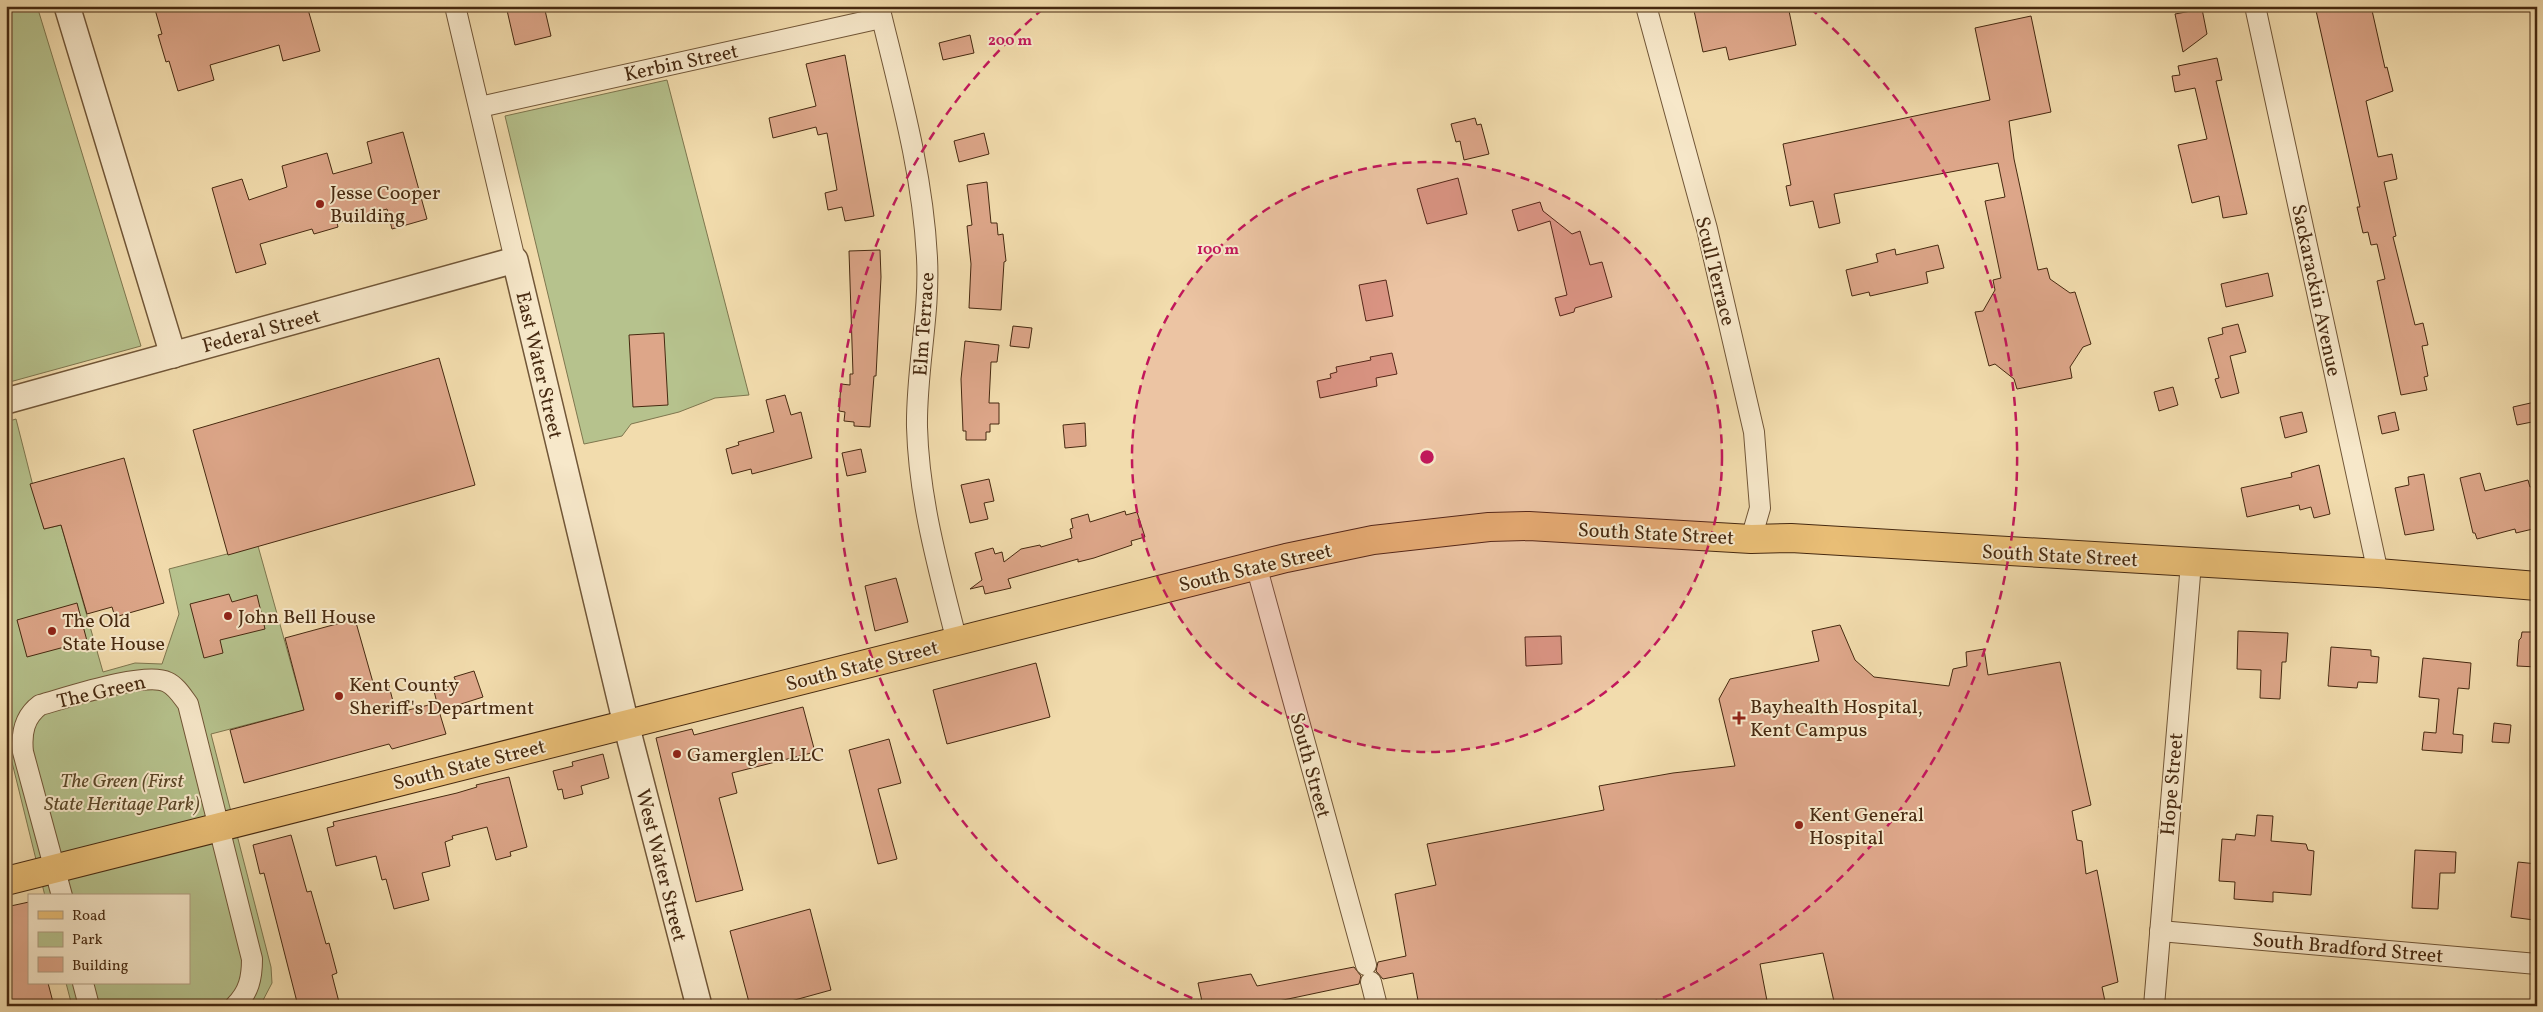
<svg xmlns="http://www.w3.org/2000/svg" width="2543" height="1012" viewBox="0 0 2543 1012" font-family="Vollkorn,serif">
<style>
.green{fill:#b6c28d;stroke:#7e764e}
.building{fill:#dda689;stroke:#462910}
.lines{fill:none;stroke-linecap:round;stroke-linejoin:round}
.minor-casing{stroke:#715637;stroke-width:22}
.tertiary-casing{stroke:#715637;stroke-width:28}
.primary-casing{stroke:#462910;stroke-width:30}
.minor{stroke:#f7e8ca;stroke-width:20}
.tertiary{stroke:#f7e8ca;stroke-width:25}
.primary{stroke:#e9be76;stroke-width:28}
.ring{fill:none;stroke:#c2185b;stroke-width:2.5;stroke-dasharray:9 6}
.poi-dot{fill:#8f2418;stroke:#f7e8ca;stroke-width:2}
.labels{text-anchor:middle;stroke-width:4;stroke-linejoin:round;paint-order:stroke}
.street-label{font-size:20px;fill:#462910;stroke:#f7e8ca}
.poi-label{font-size:20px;fill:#462910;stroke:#f7e8ca;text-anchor:start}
.park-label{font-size:20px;font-style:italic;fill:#5c4829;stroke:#f7e8ca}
.centre{fill:#c2185b;stroke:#f7e8ca;stroke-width:2.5}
.ring-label{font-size:15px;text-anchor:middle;font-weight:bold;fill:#c2185b;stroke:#f7e8ca;stroke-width:4;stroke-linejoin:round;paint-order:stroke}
</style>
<rect width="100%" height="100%" fill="#f2dcad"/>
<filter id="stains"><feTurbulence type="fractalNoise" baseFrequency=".004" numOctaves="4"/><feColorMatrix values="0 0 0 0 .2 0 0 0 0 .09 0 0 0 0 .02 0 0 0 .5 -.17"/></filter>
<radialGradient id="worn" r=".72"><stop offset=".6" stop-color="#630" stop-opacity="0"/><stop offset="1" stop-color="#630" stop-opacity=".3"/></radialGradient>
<g class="green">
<path d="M6 6H37L141 346 6 383Z"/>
<path d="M667 80 749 395 715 398 679 412 631 424 622 436 584 444 505 116Z"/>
<path d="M16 419 44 529 61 525 103 672 135 663 162 664 179 614 169 569 258 546 304 710 211 734 271 967 272 983 260 1006H72L66 983H189V896H45L7 742 6 422Z"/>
</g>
<g class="building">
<path d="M154 6H307L320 51 283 61 279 45 210 65 214 80 178 91 169 61 166 62 158 35 162 34Z"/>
<path d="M506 6H544L551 36 515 45Z"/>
<path d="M1693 6H1788L1796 45 1729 60 1726 47 1703 52Z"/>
<path d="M2315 6H2371L2385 68 2387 67 2393 91 2366 101 2378 157 2392 154 2397 179 2384 182 2396 236 2393 237 2415 325 2423 323 2428 345 2422 346 2428 376 2424 377 2427 390 2401 395 2377 281 2385 279 2377 244 2371 245 2368 232 2363 233 2357 207H2360Z"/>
<path d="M2202 9 2207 34 2183 52 2175 14Z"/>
<path d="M2031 16 2051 112 2009 121 2014 159 2038 270 2047 268 2050 279 2070 293 2075 292 2091 344 2083 347 2070 367 2072 378 2017 389 2014 379 1995 364 1989 366 1975 312 1983 311 1995 290 1993 280 2001 278 1985 201 2005 197 1998 163 1834 194 1840 223 1819 228 1813 201 1790 206 1786 186 1791 185 1783 144 1990 100 1975 28Z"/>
<path d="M970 35 974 53 943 60 939 43Z"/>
<path d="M845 55 874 216 845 221 842 207 828 210 825 193 837 190 827 133 818 135 816 127 773 138 769 118 816 106 806 64Z"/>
<path d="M2217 58 2222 80 2216 81 2247 214 2223 218 2219 196 2192 203 2178 145 2207 139 2195 88 2175 92 2172 76 2180 75 2178 66Z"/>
<path d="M1475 118 1477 125 1481 124 1489 154 1464 160 1460 141 1456 142 1451 124Z"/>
<path d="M403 132 427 219 392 229 387 209 337 223 338 227 314 234 312 229 260 244 266 264 236 273 212 188 242 179 249 200 287 187 282 166 327 153 333 174 372 163 367 142Z"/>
<path d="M984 133 989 154 959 162 954 141Z"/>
<path d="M1458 178 1467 214 1427 224 1417 189Z"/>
<path d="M987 182 991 223H997L998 235 1003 234 1006 261 1004 262 1001 310 969 308 971 264 967 226 972 225 967 185Z"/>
<path d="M1540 202 1543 211 1572 234 1580 231 1590 265 1602 262 1612 297 1575 308 1574 312 1560 316 1555 298 1567 295 1550 221 1518 231 1512 210Z"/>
<path d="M1938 245 1944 268 1926 272 1928 283 1870 296 1869 292 1852 296 1846 270 1878 262 1876 254 1895 249 1896 255Z"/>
<path d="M880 250 881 277 876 376H874L870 427 854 426V422L844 421 845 412 839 411 841 384 850 385V374H853L849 251Z"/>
<path d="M2268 273 2273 296 2226 307 2221 284Z"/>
<path d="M1386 280 1393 316 1366 321 1359 285Z"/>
<path d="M2238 324 2246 352 2230 356 2239 393 2221 398 2215 379 2219 378 2208 338 2223 334 2222 328Z"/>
<path d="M1013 326 1032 328 1029 348 1010 346Z"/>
<path d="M664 333 668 405 633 407 629 335Z"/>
<path d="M965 341 999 345 997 362H991L989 403H999V424H990V432H986V440H966V431H963L961 379Z"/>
<path d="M1392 353 1397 374 1376 378 1377 386 1320 398 1317 381 1331 378 1330 374 1337 372 1336 367 1371 360 1370 357Z"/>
<path d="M439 358 475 485 228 555 193 430Z"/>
<path d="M2173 387 2178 405 2159 411 2154 392Z"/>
<path d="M785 395 791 415 801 412 812 458 752 474 751 469 732 474 726 449 739 445 738 442 774 432 766 400Z"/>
<path d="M2535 402 2537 421 2517 425 2513 407Z"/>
<path d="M2302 412 2307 432 2285 438 2280 417Z"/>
<path d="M2395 412 2399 430 2382 434 2378 416Z"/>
<path d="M1085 423 1086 446 1065 448 1063 425Z"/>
<path d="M861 449 866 472 847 476 842 453Z"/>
<path d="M124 458 164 603 115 617 112 607 87 614 61 525 44 529 30 484Z"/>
<path d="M2319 465 2330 514 2314 518 2311 507 2300 510 2299 505 2247 517 2241 488 2292 477 2291 473Z"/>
<path d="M2480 473 2485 491 2528 480 2530 487 2537 486V528L2516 533 2515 529 2477 539 2475 533H2473L2460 478Z"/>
<path d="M2424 474 2434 530 2405 535 2395 488 2409 485 2408 477Z"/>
<path d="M989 479 994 501 984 503 988 519 970 523 961 485Z"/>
<path d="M1125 511 1126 515 1137 512 1145 537 1131 541 1132 545 1094 558 1078 562V559L1008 579 1011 588 985 594 983 586 970 589 982 580 975 553 993 548 995 554 1002 552 1004 562 1021 549 1040 545 1041 547 1072 538 1070 529 1073 528 1071 519 1088 514 1090 522Z"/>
<path d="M896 578 908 622 875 631 865 586Z"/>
<path d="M229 594 232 602 257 595 265 629 220 640 223 653 204 658 190 604Z"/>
<path d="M77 603 87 641 27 657 17 620Z"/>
<path d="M355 619 374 686 388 682 396 713 437 703 434 691 457 684 454 677 474 671 483 697 439 711 446 734 392 749 389 744 244 783 230 730 304 710 285 638Z"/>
<path d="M1840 625 1855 660 1874 677 1949 686 1953 669 1967 666 1966 652 1984 649 1988 675 2060 662 2091 805 2072 811 2077 840 2082 841 2086 874 2097 870 2118 982 2102 987 2106 1006H1835L1823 953 1760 964 1768 1006H1419L1413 973 1383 979 1376 971 1378 962 1406 956 1395 894 1436 885 1427 844 1604 810 1599 786 1673 773 1735 766 1719 699 1730 679 1819 661 1812 631Z"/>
<path d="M2238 631 2288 633 2286 662H2282L2280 699 2260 698 2261 670 2237 669Z"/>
<path d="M2522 632H2537V667L2517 666 2519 640 2521 638Z"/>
<path d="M1561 636 1562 664 1526 666 1525 637Z"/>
<path d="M2331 647 2371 650V656L2379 657 2377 683 2358 682 2357 688 2328 686Z"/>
<path d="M2423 658 2471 663 2469 689 2458 688 2453 734 2463 735 2462 753 2422 750 2424 732 2436 733 2439 699 2419 697Z"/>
<path d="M1036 663 1050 717 947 744 933 690Z"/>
<path d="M803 707 815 752 732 773 737 793 719 798 743 890 696 902 656 738 692 729 694 735Z"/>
<path d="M2494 723 2511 725 2509 743 2492 742Z"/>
<path d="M889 739 901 783 878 789 897 859 878 864 849 750Z"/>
<path d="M603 754 609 778 581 786 583 794 564 799 562 789 558 790 553 771 573 766 572 762Z"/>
<path d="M509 777 527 847 510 852 511 856 496 860 487 827 452 836 453 839 445 842 450 866 422 873 429 900 394 909 386 879 382 880 376 856 336 866 327 828 334 826 333 822 457 793 477 787 476 785Z"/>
<path d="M2257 815 2273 816 2271 841 2306 844 2308 850 2314 851 2311 895 2273 892V902L2234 899 2235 882 2219 881 2222 839 2235 840 2236 834 2255 836Z"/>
<path d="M291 835 307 892 311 891 326 944 329 943 337 973 332 975 340 1006H298L264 873 260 874 253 845Z"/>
<path d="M2415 850 2456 852 2455 873H2440L2438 909 2412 908Z"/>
<path d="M2518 862 2537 864 2534 920 2511 917Z"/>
<path d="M29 902V983H48L54 1006H20L19 1002 6 1005V907Z"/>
<path d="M810 909 831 990 773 1006H750L730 931Z"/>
<path d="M1354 967 1361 976 1359 984 1255 1006H1203L1198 983 1251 974 1257 986Z"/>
</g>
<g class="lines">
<defs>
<g id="minor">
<path d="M455 6 515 260"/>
<path d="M879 6C899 89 923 173 927 258 930 314 916 371 917 427 919 501 939 570 957 642"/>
<path d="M1646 6 1707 229 1754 432 1760 508 1751 539"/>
<path d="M2255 6 2378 573"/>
<path d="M480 107 881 18"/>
<path d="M1256 565 1366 965"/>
<path d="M62 896 23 752C21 733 24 717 40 705 66 698 145 671 167 682 176 686 182 696 188 704L252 959C252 978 249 992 235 1006"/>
<path d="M2160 931 2537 964"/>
<path d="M1371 982 1377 1006"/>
<path d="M83 983 89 1006"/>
<path d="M2154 1006 2191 563"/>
</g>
<g id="tertiary">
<path d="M67 6 173 355"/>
<path d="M6 401 515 260 626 724 699 1006"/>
</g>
<path id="primary" d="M6 881 1286 558 1373 540 1489 527 1529 526 1751 539 1791 538 2378 573 2537 586"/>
</defs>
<use href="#minor" class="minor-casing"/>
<use href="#tertiary" class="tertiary-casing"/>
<use href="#primary" class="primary-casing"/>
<use href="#minor" class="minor"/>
<use href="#tertiary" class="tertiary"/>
<use href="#primary" class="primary"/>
</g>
<circle cx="1427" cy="457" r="295" fill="#c2185b" fill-opacity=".12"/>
<g class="ring">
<circle cx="1427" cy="457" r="295"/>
<path d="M1206 1004A590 590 0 0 1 1044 8M1810 8A590 590 0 0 1 1648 1004"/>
</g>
<g class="poi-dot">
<circle cx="320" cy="204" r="5"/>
<circle cx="228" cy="616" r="5"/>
<circle cx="52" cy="631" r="5"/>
<circle cx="339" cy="696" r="5"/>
<path d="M1736.5 710.5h5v5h5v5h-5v5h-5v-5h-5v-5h5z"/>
<circle cx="677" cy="754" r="5"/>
<circle cx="1799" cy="825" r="5"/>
</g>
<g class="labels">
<g class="street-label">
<text transform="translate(681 62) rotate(-12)" y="7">Kerbin Street</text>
<text transform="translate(1716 271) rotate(76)" y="7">Scull Terrace</text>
<text transform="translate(2317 290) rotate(78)" y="7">Sackarackin Avenue</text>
<text transform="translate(923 324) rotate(-86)" y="7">Elm Terrace</text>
<text transform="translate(261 330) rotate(-15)" y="7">Federal Street</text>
<text transform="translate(540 365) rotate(77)" y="7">East Water Street</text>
<text transform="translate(1656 533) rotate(3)" y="7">South State Street</text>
<text transform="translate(2060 555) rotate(3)" y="7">South State Street</text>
<text transform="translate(1255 567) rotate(-13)" y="7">South State Street</text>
<text transform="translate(862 665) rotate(-14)" y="7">South State Street</text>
<text transform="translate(101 691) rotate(-13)" y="7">The Green</text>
<text transform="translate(469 764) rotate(-14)" y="7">South State Street</text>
<text transform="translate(1311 765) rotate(75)" y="7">South Street</text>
<text transform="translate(2171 784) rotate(-85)" y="7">Hope Street</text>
<text transform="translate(662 865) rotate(76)" y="7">West Water Street</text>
<text transform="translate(2348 947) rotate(5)" y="7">South Bradford Street</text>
</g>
<g class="poi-label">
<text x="330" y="199">Jesse Cooper<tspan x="330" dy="23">Building</tspan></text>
<text x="238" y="623">John Bell House</text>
<text x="62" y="627">The Old<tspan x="62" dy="23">State House</tspan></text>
<text x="349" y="691">Kent County<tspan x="349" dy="23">Sheriff's Department</tspan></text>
<text x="1750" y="713">Bayhealth Hospital,<tspan x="1750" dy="23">Kent Campus</tspan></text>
<text x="687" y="761">Gamerglen LLC</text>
<text x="1809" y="821">Kent General<tspan x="1809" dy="23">Hospital</tspan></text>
</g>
<g class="park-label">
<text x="122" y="787">The Green (First<tspan x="122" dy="23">State Heritage Park)</tspan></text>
</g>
</g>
<circle cx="1427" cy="457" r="8" class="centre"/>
<g class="ring-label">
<text x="1010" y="45">200 m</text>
<text x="1218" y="254">100 m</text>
</g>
<rect width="2543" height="1012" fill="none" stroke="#f2dcad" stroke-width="25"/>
<rect x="8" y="8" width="2528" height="997" fill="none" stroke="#462910" stroke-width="2.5"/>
<rect x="12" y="12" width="2518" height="987" fill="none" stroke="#462910"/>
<rect x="28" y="894" width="162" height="90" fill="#f7e8ca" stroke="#b09c80"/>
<rect x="38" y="911" width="25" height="8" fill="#e9be76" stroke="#b09c80"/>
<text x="72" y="920" font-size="15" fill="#462910">Road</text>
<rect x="38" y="932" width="25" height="15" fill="#b6c28d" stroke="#b09c80"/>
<text x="72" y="944" font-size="15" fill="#462910">Park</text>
<rect x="38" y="957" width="25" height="15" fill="#dda689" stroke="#b09c80"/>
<text x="72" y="970" font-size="15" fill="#462910">Building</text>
<rect width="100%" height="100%" filter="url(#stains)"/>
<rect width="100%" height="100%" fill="url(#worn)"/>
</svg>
